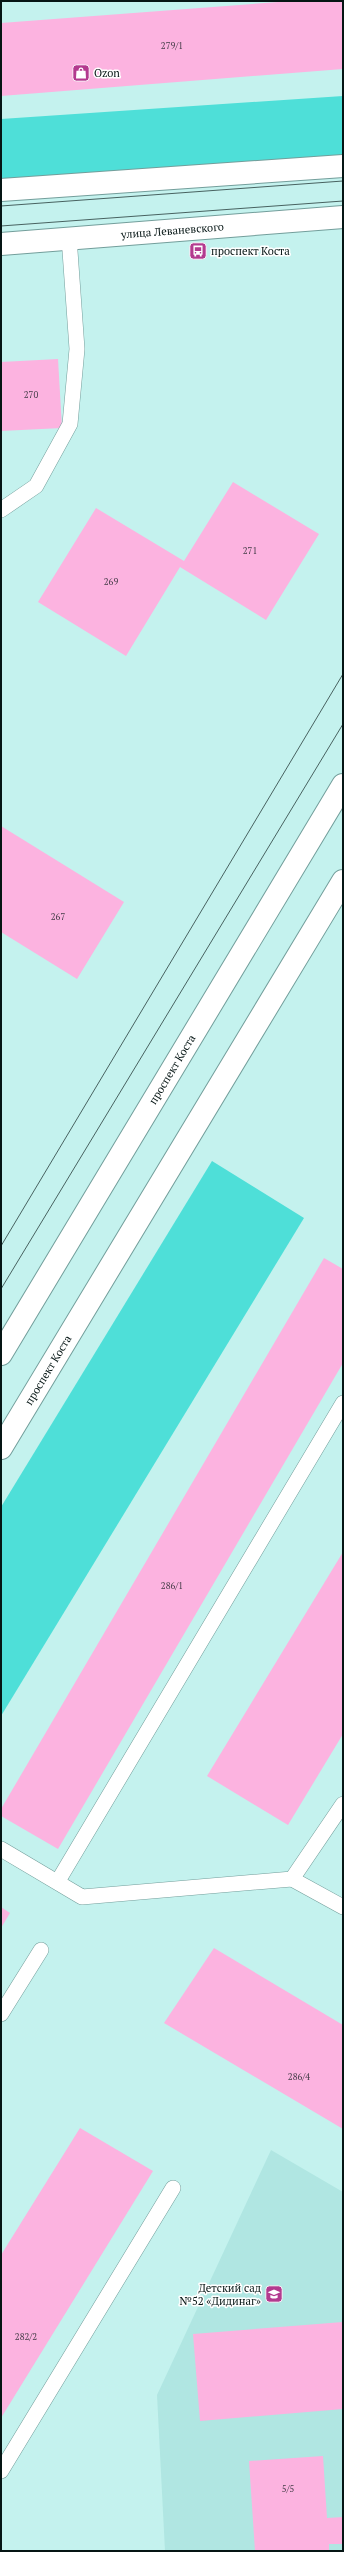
<svg xmlns="http://www.w3.org/2000/svg" width="344" height="2552" viewBox="0 0 344 2552" font-family="'PT Serif',serif">
<style>
.built{fill:#b0e6e2}
.green{fill:#4edfd8}
.building{fill:#fcb3e0}
.lines{fill:none;stroke-linecap:round;stroke-linejoin:round}
.service-casing{stroke:#739e9b;stroke-width:16}
.tertiary-casing{stroke:#739e9b;stroke-width:24}
.primary-casing{stroke:#739e9b;stroke-width:24}
.service{stroke:#fff;stroke-width:15}
.tertiary{stroke:#fff;stroke-width:22}
.primary{stroke:#fff;stroke-width:22}
.tram{stroke:#486260;stroke-width:1}
.labels{text-anchor:middle;stroke-width:3;stroke-linejoin:round;paint-order:stroke}
.number-label{font-size:9px;fill:#433c47}
.poi-label{font-size:11px;fill:#051514;stroke:#fff;text-anchor:start}
.street-label{font-size:11px;fill:#051514;stroke:#fff}
</style>
<rect width="100%" height="100%" fill="#c4f2ee"/>
<path class="built" d="M271 2150 343 2192V2551H165L157 2395Z"/>
<g class="green">
<path d="M343 96V163L1 186V119Z"/>
<path d="M212 1161 304 1218 1 1716V1507Z"/>
</g>
<g class="building">
<path d="M292 1H343V69L1 96V23Z"/>
<path d="M58 359 62 428 1 431V362Z"/>
<path d="M233 482 319 534 266 620 180 567 126 656 38 602 96 508 184 561Z"/>
<path d="M1 826 124 902 77 979 1 932Z"/>
<path d="M324 1258 343 1269V1363L58 1849 1 1816V1809Z"/>
<path d="M343 1552V1734L288 1825 207 1776Z"/>
<path d="M1 1907 10 1913 1 1928Z"/>
<path d="M214 1948 343 2025V2129L164 2023Z"/>
<path d="M80 2128 153 2171 1 2418V2255Z"/>
<path d="M343 2322V2409L200 2421 193 2334Z"/>
<path d="M323 2456 327 2518 343 2517V2544H329V2551H255L249 2461Z"/>
</g>
<g class="lines">
<defs>
<g id="service">
<path d="M1 510 36 486 70 424 77 349 69 237"/>
<path d="M1 1849 82 1897 292 1879 343 1804"/>
<path d="M292 1879 343 1907"/>
<path d="M58 1881 343 1403"/>
<path d="M1 2014 41 1950"/>
<path d="M1 2471 173 2188"/>
</g>
<g id="tertiary">
<path d="M1 190 343 166"/>
<path id="s1" d="M1 244 343 217"/>
</g>
<g id="primary">
<path id="s2" d="M1 1354 343 785"/>
<path id="s3" d="M1 1448 343 881"/>
</g>
</defs>
<use href="#service" class="service-casing"/>
<use href="#tertiary" class="tertiary-casing"/>
<use href="#primary" class="primary-casing"/>
<use href="#service" class="service"/>
<use href="#tertiary" class="tertiary"/>
<use href="#primary" class="primary"/>
<g class="tram">
<path d="M1 206 343 181"/>
<path d="M1 226 343 201"/>
<path d="M1 1246 343 674"/>
<path d="M1 1289 343 724"/>
</g>
</g>
<defs>
<symbol id="shop-square" viewBox="-11 -11 22 22"><rect x="-9" y="-9" width="18" height="18" rx="4" fill="#b33a8f" stroke="#fff"/><path d="M-5-2.5h2.3a2.7 3.5 0 0 1 5.4 0H5L5.5 6h-11ZM-1.5-2.5h3a1.5 2.3 0 0 0-3 0Z" fill="#fff"/></symbol>
<symbol id="bus-square" viewBox="-11 -11 22 22"><rect x="-9" y="-9" width="18" height="18" rx="4" fill="#b33a8f" stroke="#fff"/><path d="M-5-6H5V4H4V6H2V4H-2V6H-4V4H-5ZM-3.5-4V0h7V-4ZM-3.5 1.2v1.5H-2V1.2ZM2 1.2v1.5H3.5V1.2Z" fill="#fff"/></symbol>
<symbol id="school-square" viewBox="-11 -11 22 22"><rect x="-9" y="-9" width="18" height="18" rx="4" fill="#b33a8f" stroke="#fff"/><path d="M0-5L7-2L0 1L-7-2ZM-4 1L0 2.5L4 1V4Q0 6-4 4Z" fill="#fff"/></symbol>
</defs>
<g fill-rule="evenodd">
<use href="#shop-square" x="71" y="63" width="20" height="20"/>
<use href="#bus-square" x="188" y="241" width="20" height="20"/>
<use href="#school-square" x="264" y="2284" width="20" height="20"/>
</g>
<g class="labels">
<g class="number-label">
<text x="172" y="49">279/1</text>
<text x="31" y="398">270</text>
<text x="250" y="554">271</text>
<text x="111" y="585">269</text>
<text x="58" y="920">267</text>
<text x="172" y="1589">286/1</text>
<text x="299" y="2080">286/4</text>
<text x="26" y="2340">282/2</text>
<text x="288" y="2492">5/5</text>
</g>
<g class="poi-label">
<text x="94" y="77">Ozon</text>
<text x="211" y="255">проспект Коста</text>
<text x="261" y="2292" text-anchor="end">Детский сад<tspan x="261" dy="13">№52 «Дидинаг»</tspan></text>
</g>
<g class="street-label">
<text dy="4" stroke="none"><textPath href="#s1" startOffset="172">улица Леваневского</textPath></text>
<text dy="4" stroke="none"><textPath href="#s2" startOffset="332">проспект Коста</textPath></text>
<text dy="4" stroke="none"><textPath href="#s3" startOffset="91">проспект Коста</textPath></text>
</g>
</g>
<rect width="344" height="2552" fill="none" stroke="#051514" stroke-width="4"/>
</svg>
